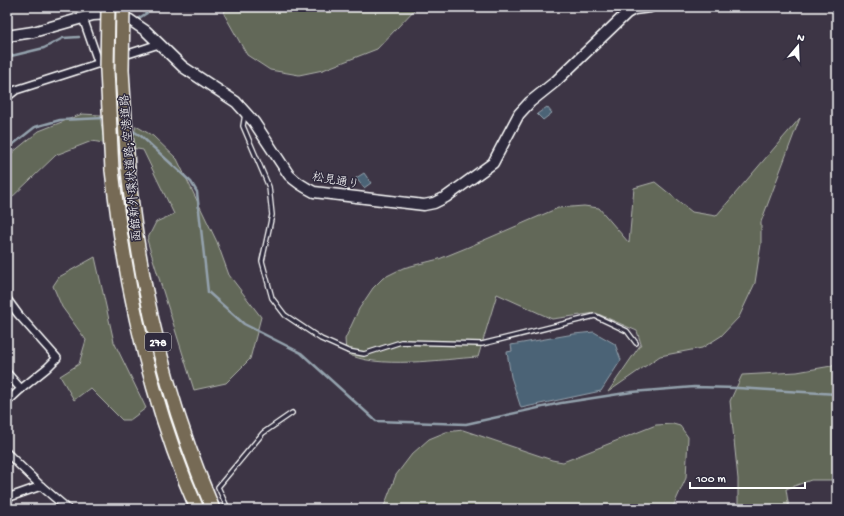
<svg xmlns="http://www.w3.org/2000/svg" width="844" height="516" viewBox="0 0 844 516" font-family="'Gochi Hand','Klee One',sans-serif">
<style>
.green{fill:#626759;stroke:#b0b3ac}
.water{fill:#4c6476;stroke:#94a2ad}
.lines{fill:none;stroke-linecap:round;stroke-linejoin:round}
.stream{stroke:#94a2ad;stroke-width:2.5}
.lane-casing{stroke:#fff;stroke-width:6}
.street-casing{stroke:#fff;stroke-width:10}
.secondary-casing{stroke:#fff;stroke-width:13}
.highway-casing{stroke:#fff;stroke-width:16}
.lane{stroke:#2f2a3d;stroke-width:3.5}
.street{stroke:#2f2a3d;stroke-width:7}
.secondary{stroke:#2f2a3d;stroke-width:10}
.highway{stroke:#766a55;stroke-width:13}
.highway-bridge-casing{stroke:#fff;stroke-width:16;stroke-linecap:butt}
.highway-bridge{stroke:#766a55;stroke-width:13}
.labels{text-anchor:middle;stroke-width:3;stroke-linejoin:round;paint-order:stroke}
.shield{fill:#2f2a3d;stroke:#c1bfc5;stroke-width:1}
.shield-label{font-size:11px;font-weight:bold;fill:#fff}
.street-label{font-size:12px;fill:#fff;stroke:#2f2a3d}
</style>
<rect width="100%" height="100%" fill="#3d3545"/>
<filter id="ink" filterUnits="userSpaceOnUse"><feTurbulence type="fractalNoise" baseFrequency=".025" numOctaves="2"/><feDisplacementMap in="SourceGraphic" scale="8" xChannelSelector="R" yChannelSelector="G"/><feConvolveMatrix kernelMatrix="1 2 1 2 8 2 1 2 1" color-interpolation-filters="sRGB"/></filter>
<g filter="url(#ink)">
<g class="green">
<path d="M226 7H417L377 49 323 70 299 75 270 70 247 55 224 14Z"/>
<path d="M82 114 100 115 103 136 133 138 136 126 153 136 177 159 217 242 229 275 261 317 250 359 226 383 194 390 147 240 156 222 174 214 143 150 92 141 56 155 7 202V157L39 131Z"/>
<path d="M800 118 761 222V244L755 283 739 317 721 336 702 348 660 356 608 392 641 344 637 331 596 313 552 319 497 294 478 357C444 359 375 370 346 353L345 339 359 309 373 288 383 278 403 268 439 259 466 248 558 208 584 206 599 208 629 243 634 188 655 182 692 212 716 216Z"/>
<path d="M95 257 114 342 146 408 130 420H122L90 388 74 400 60 376 79 364 86 340 62 307 53 286 59 277Z"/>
<path d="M837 365V480H811L786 489 789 509H738V479L730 401 742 375 797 372Z"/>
<path d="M673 424 680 426 688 437 686 478 672 509H383L396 475 412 454 429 439 446 432 463 430 552 460 563 462 656 425Z"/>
</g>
<g class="water">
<path d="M547 107 552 113 543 120 537 114Z"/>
<path d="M364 173 371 183 364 188 356 178Z"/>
<path d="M594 332 615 344 621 360 601 391 521 408 511 377 507 352 512 351 511 345 574 334Z"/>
</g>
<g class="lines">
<g class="stream">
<path d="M139 18 147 13"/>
<path d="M7 57 44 48 63 38 79 37"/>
<path d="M130 129 141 136 191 182 197 192 208 292 244 324 301 353 376 421 466 424 561 403 632 392 694 387 738 388 837 394"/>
<path d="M7 149 35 127 60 120 105 118"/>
</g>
<defs>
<g id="lane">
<path d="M245 114 243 126 269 187 272 215 262 261 272 298 285 315 321 339 348 351 364 354 401 342 482 344 595 316 627 331 636 343"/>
<path d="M228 509 218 487 263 433 292 413"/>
</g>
<g id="street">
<path d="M83 18 99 64"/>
<path d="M7 97 16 90 159 44"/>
<path d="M7 299 18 314 57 358 47 368 21 389"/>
<path d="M7 373 21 389 7 402"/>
<path d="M7 453 41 486 68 509"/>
<path d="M7 498 41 486"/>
</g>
<path id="secondary" d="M7 36 33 32 93 15 111 14 130 20 146 31 183 67 236 102 254 122 289 175C297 183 304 187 314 192L424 205 434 203 446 197 493 163 519 114 530 102 555 82 627 13 634 9 650 7"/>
<g id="highway">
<path d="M128 169C139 285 167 401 213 509"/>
<path d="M112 170C125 286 150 402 197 509"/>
</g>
</defs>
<use href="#lane" class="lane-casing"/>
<use href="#street" class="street-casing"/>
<use href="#secondary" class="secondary-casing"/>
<use href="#highway" class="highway-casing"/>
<use href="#lane" class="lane"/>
<use href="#street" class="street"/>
<use href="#secondary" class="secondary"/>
<use href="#highway" class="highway"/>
<defs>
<g id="highway-bridge">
<path d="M108 7 107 70 112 170"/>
<path d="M123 7 122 70 128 169"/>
</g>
</defs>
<use href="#highway-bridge" class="highway-bridge-casing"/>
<use href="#highway-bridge" class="highway-bridge"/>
</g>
</g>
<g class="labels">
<rect class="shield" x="145" y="333" width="26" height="18" rx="3"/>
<g class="shield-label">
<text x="158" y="346">278</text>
</g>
<g class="street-label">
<text transform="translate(130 168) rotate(-95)" y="4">函館新外環状道路;空港道路</text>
<text transform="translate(336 180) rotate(10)" y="4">松見通り</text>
</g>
</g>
<rect width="844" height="516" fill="none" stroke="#2f2a3d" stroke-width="24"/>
<rect x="12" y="12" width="820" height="492" fill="none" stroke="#fff" stroke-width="1.5" filter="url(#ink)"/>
<g transform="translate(798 46) rotate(19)" stroke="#2f2a3d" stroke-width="3" paint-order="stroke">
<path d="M0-3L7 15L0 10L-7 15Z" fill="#ffffff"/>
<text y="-6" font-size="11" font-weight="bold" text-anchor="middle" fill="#ffffff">N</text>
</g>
<path d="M690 482v6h115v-6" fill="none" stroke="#ffffff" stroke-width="2"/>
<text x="696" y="482" font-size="12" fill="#ffffff" stroke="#2f2a3d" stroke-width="3" paint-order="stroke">100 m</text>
</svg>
